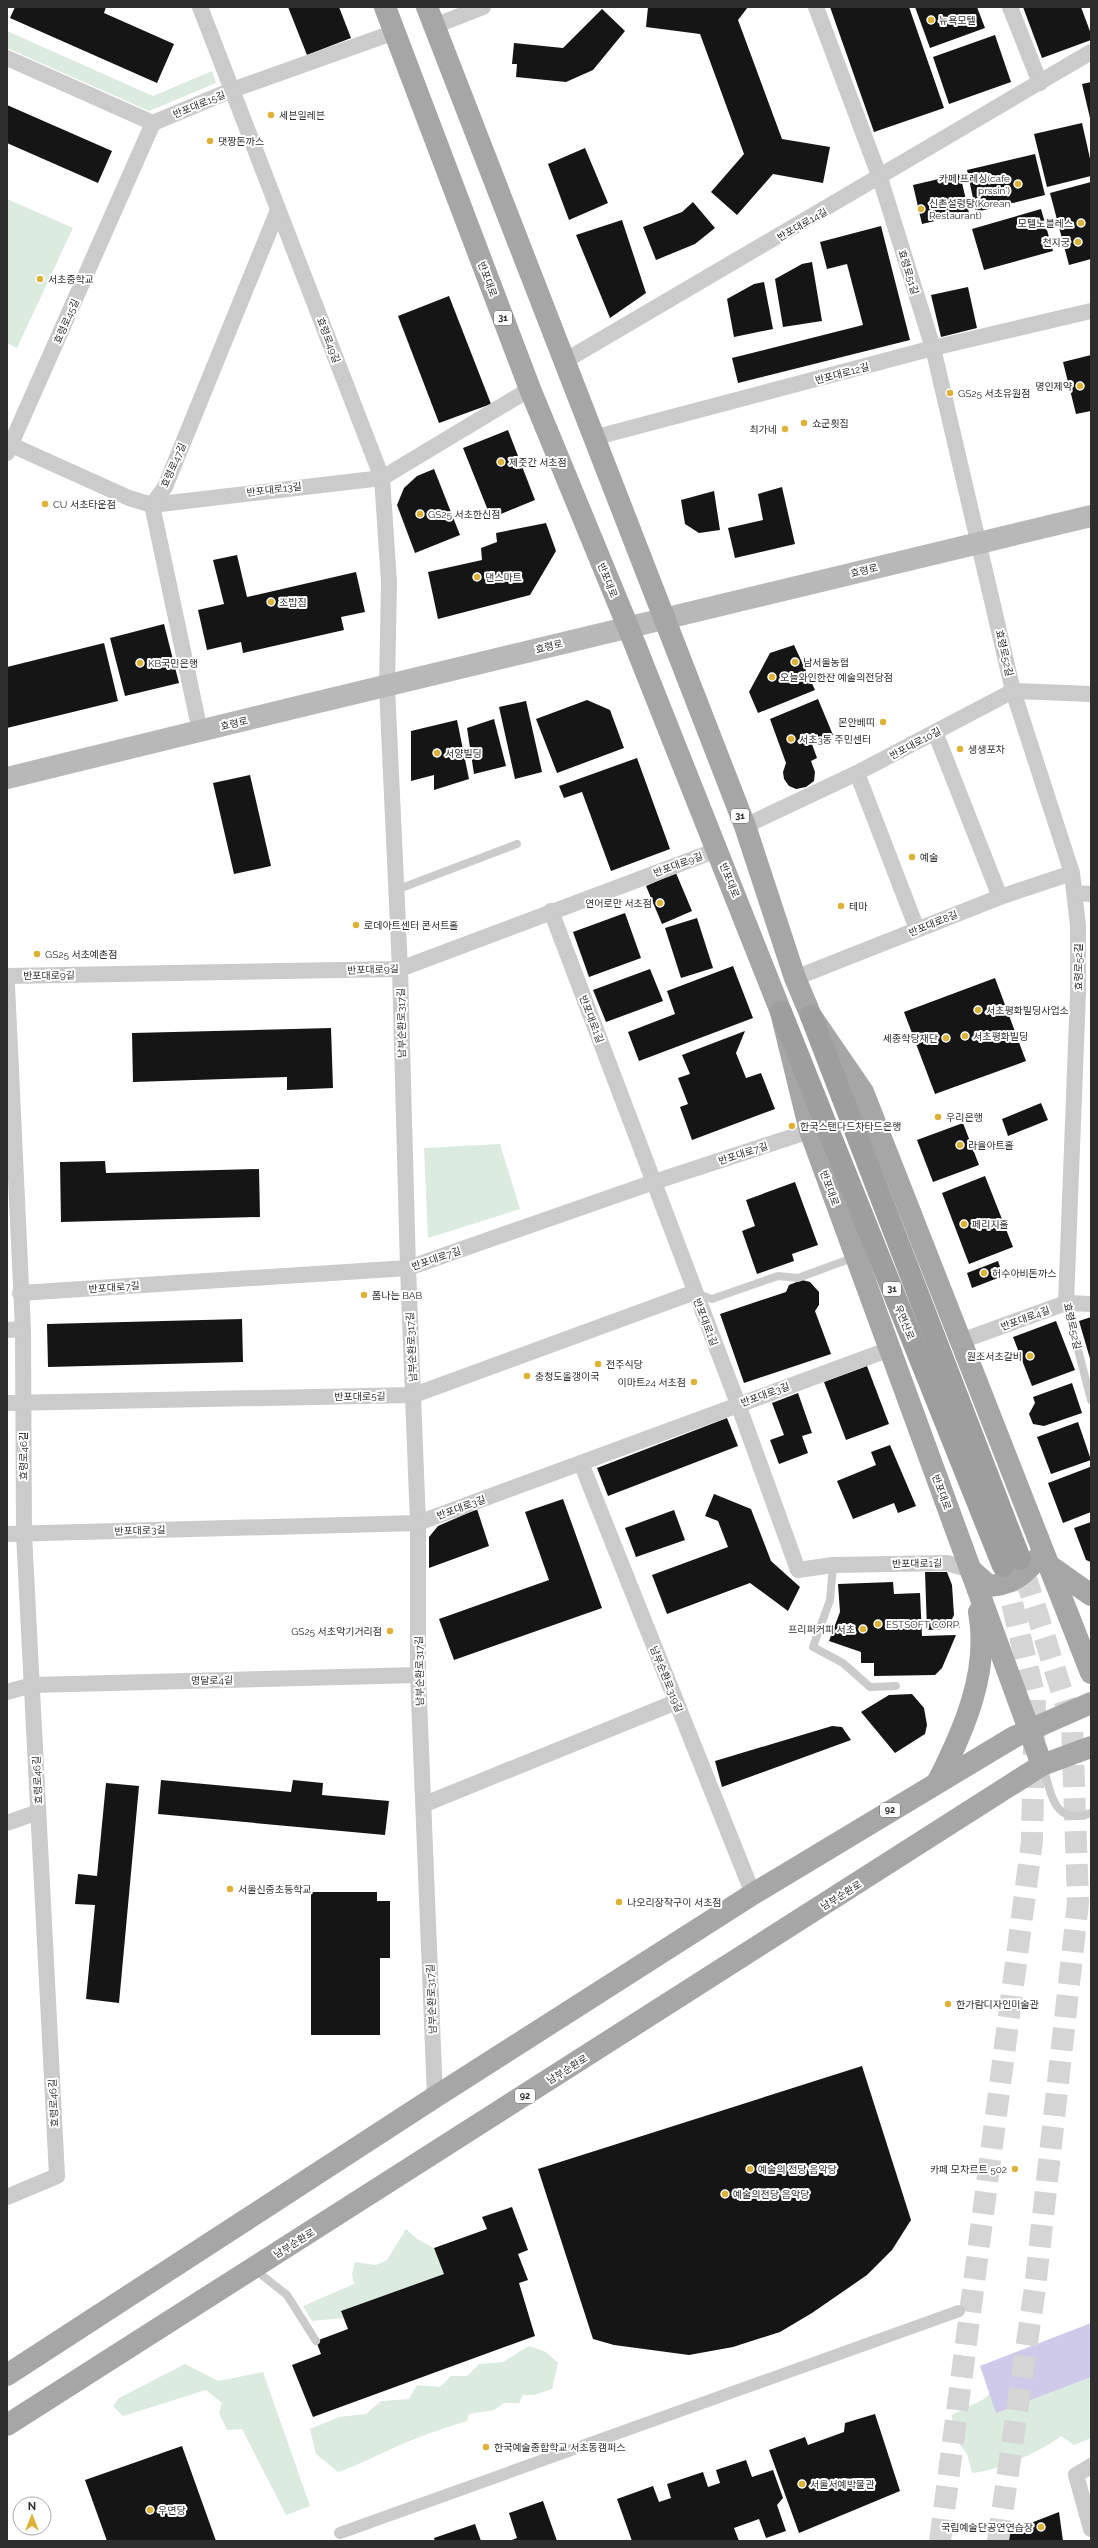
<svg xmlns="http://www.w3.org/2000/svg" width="1098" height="2548" viewBox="0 0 1098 2548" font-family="Raleway,'Noto Sans KR',sans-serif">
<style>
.green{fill:#dcebe0}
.water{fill:#cfc9ea}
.building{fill:#151515}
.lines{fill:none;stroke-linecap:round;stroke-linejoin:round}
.trunk-tunnel{stroke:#d5d5d5;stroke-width:22;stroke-dasharray:22 11;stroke-linecap:butt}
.service{stroke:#cbcbcb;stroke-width:8}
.pedestrian{stroke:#cbcbcb;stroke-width:12}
.minor{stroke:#cbcbcb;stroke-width:16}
.secondary{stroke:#b8b8b8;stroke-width:22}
.primary{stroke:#a6a6a6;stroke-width:22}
.trunk{stroke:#9e9e9e;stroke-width:22}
.poi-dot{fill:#deb237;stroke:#fff;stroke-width:1.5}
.labels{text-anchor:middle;stroke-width:4;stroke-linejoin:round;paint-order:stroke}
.shield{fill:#fff;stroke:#6d6d6d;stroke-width:1}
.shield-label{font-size:9px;font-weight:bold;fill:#2e2e2e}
.poi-label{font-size:10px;fill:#2e2e2e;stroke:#fff;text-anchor:start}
.street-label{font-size:10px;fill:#2e2e2e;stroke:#fff}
</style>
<rect width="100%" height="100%" fill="#fff"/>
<g class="green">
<path d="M7 31 153 96 212 71 216 83 149 111 7 48Z"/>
<path d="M7 199 73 228 17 348 7 343Z"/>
<path d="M500 1144 520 1209 428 1238 424 1148Z"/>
<path d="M406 2229 417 2239 434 2248 444 2274 341 2311 344 2318 312 2321 303 2306 354 2284 352 2274 355 2262 376 2265 387 2260Z"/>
<path d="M529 2346 546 2352 558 2363 552 2389 534 2395H523L519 2403H504L494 2410 469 2414 467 2421C441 2429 414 2438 389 2450 371 2458 356 2466 338 2472L316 2454 310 2429 339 2417 366 2414 381 2401 409 2399 417 2385 440 2387 451 2376H467L479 2364 503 2362Z"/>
<path d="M1091 2347V2438L1074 2445 1061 2436C1043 2451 996 2471 972 2473L967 2454 953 2436 952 2415 984 2399 998 2386Z"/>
<path d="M185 2364 218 2381 263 2372 310 2506 286 2515 242 2429 227 2430 219 2413 222 2403 206 2390 123 2416 113 2406 119 2398Z"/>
</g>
<path class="water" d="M1091 2323V2377L996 2413 980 2366Z"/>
<g class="building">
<path d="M15 7H106L104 13 174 44 157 83 10 18Z"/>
<path d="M288 7H339L351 38 307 55Z"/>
<path d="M648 7H748L738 20 782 139 830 147 823 183 773 174 737 215 711 192 744 154 700 34 646 27Z"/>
<path d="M830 7H909L944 108 874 132Z"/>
<path d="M915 7H977L985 28 930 48Z"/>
<path d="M1023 7H1081L1091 34V40L1042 58Z"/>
<path d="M602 9 625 31 593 70 566 82 516 77 517 64H512L514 43 563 48Z"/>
<path d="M995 35 1011 82 949 104 933 57Z"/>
<path d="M1091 82V118H1090L1082 84Z"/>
<path d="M7 105 112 151 98 183 7 143Z"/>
<path d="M1082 123 1091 163V176L1047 187 1034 134Z"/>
<path d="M585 148 608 203 569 220 548 164Z"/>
<path d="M1035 154 1045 195 976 212 967 170Z"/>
<path d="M960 174 969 213 922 224 913 185Z"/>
<path d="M1091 182V259L1069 265 1050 193Z"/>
<path d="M693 202 715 228 695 244 656 260 643 227 682 212Z"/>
<path d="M1041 209 1053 251 984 270 972 229Z"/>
<path d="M622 220 646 293 610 318 576 235Z"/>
<path d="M881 226 910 340 738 383 732 358 863 325 847 264 827 269 820 242Z"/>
<path d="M812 262 822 321 783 327 775 279 802 264Z"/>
<path d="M764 282 773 329 734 337 727 299 754 284Z"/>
<path d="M968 287 977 328 941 337 931 295Z"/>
<path d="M449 296 491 404 439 423 398 316Z"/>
<path d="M1091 355V411L1076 414 1063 362Z"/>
<path d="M508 430 535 500 491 518 463 448Z"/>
<path d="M434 469 460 535 415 553 397 505 404 488 417 476Z"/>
<path d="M782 487 795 544 735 558 728 528 763 520 758 494Z"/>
<path d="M714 491 720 530 699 533 685 524 681 500Z"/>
<path d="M546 523 556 551 530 595 438 619 428 572 482 560 481 548 497 542 496 533Z"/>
<path d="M237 555 247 597 356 572 365 612 341 617 344 630 243 653 241 642 207 650 198 610 224 604 213 560Z"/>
<path d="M164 624 179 683 125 696 110 638Z"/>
<path d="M104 643 118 701 7 728V667Z"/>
<path d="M794 645 815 690 758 713 749 692 770 653Z"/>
<path d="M818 699 833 735 812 744 817 758 811 761 815 772 814 781 806 787 796 789 789 786 784 779 783 772 786 763 770 719Z"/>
<path d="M587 700 610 710 624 748 557 773 536 719Z"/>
<path d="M526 701 542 772 515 779 499 707Z"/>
<path d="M494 719 506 766 474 774 467 728Z"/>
<path d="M457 720 469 779 434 790V775L411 781V731Z"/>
<path d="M637 758 670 849 611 871 582 792 564 798 559 786Z"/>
<path d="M250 775 271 866 234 874 213 783Z"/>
<path d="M676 873 692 911 662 924 646 886Z"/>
<path d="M625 913 641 958 589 977 573 932Z"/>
<path d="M697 918 713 968 681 978 665 928Z"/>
<path d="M733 966 753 1018 639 1061 628 1032 675 1014 667 991Z"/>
<path d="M650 969 663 1001 606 1022 593 990Z"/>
<path d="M995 978 1026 1061 935 1094 904 1012Z"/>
<path d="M331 1028 333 1088 287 1090V1077L133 1082 132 1033Z"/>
<path d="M745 1031 736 1053 746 1078 761 1073 775 1109 692 1140 680 1107 688 1104 678 1078 690 1074 682 1055Z"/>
<path d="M1041 1103 1048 1120 1008 1136 1002 1119Z"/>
<path d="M963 1123 979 1165 933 1182 917 1140Z"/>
<path d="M105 1161 106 1173 259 1169 260 1217 61 1222 60 1162Z"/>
<path d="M985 1176 1013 1247 969 1264 942 1193Z"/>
<path d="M795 1182 818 1245 792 1254 794 1261 757 1274 742 1231 755 1226 746 1200Z"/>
<path d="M998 1261 1003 1276 972 1288 967 1273Z"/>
<path d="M802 1280 810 1282 819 1292V1305L815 1311 831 1354 744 1383 720 1314 786 1292 789 1285Z"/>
<path d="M1091 1317V1362L1079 1321Z"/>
<path d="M242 1319 243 1362 48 1367 47 1324Z"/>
<path d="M1056 1321 1075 1370 1032 1386 1013 1337Z"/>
<path d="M867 1366 889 1424 846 1440 824 1382Z"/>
<path d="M1072 1383 1082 1413 1044 1426 1033 1424 1029 1414 1035 1403 1033 1397Z"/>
<path d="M798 1393 812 1433 802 1436 808 1453 779 1464 770 1440 784 1435 772 1403Z"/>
<path d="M727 1418 738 1446 608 1496 597 1468Z"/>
<path d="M1078 1422 1091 1460 1051 1474 1037 1437Z"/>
<path d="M890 1445 916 1506 898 1513 894 1503 853 1519 837 1481 876 1465 871 1452Z"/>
<path d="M1090 1467 1091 1512 1063 1523 1048 1483Z"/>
<path d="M714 1494 751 1509 771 1561 800 1587 788 1611 750 1583 667 1614 652 1575 728 1547 718 1521 705 1516Z"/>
<path d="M563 1499 602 1608 454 1660 439 1619 549 1580 525 1512Z"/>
<path d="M477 1509 489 1546 429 1568V1537L438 1526Z"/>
<path d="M674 1510 685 1540 636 1557 625 1528Z"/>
<path d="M1091 1522V1562L1086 1560 1074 1528Z"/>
<path d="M925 1572H947L952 1585 954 1615 947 1629 927 1630Z"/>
<path d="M893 1582 894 1594 920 1593 922 1636 956 1635 942 1668 935 1675 874 1676V1663H861V1652L829 1641 840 1612 838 1584Z"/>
<path d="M912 1694 924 1708 927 1725 925 1734 895 1753 861 1712 889 1695Z"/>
<path d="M832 1726 842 1727 851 1740 722 1787 715 1761Z"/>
<path d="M161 1780 291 1792 293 1780 323 1783 322 1795 389 1801 385 1835 158 1814Z"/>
<path d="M106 1783 139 1786 119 2003 86 1999 95 1905 75 1904 78 1874 97 1876Z"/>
<path d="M311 1892H377V1901H390V1958H380V2035H311Z"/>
<path d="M862 2066 911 2220 892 2250 867 2275 812 2313 780 2332 733 2347 689 2355 614 2345 593 2339 538 2169Z"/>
<path d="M512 2207 528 2250 518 2254 528 2280 519 2283 535 2336 313 2417 292 2365 321 2354 316 2341 348 2329 341 2311 444 2274 434 2248 487 2229 482 2217Z"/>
<path d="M875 2414 900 2491 799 2533 769 2450 805 2437 808 2445 844 2432 845 2423Z"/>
<path d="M182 2446 216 2541H107L85 2480Z"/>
<path d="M746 2460 752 2477 773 2470 783 2498 777 2505 786 2531 766 2538 759 2519 734 2528 739 2541H632L617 2499 653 2486 659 2502 671 2498 667 2484 703 2472 708 2487 720 2483 716 2470Z"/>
<path d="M543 2501 557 2541H509L517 2538 509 2513Z"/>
<path d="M1059 2512 1063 2541H985Z"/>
<path d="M475 2524 481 2541H435L434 2538Z"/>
</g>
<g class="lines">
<g class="trunk-tunnel">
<path d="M940 2541 1032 1841 1035 1698 1003 1566"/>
<path d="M998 2541 1035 2288 1078 1903 1072 1724 1020 1559"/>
</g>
<g class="service">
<path d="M396 890 517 844"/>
<path d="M695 1293 712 1299 778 1276 798 1278 855 1257"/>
<path d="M1066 1303 1091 1400"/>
<path d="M833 1565 830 1600 813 1647 843 1663 870 1687 896 1686"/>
<path d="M1043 1766C1051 1793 1054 1827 1091 1813"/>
<path d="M254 2269 287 2295 316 2341"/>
</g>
<path class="pedestrian" d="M340 2533 959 2311"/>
<g class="minor">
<path d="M200 7 382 478 389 582 387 687 400 969 408 1268 418 1523V1675L435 2097"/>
<path d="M816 7 880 178 933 348 1013 691 1072 873 1078 926V993L1066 1303"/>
<path d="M1010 7 1040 83"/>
<path d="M434 26 483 7"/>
<path d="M7 58 153 123 232 90 395 32"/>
<path d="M563 362 1091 52"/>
<path d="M593 438 933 348 1091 311"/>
<path d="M7 443 129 498 152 505 382 478 530 389"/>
<path d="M7 453 153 123"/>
<path d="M200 731 152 505 165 487 278 210"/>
<path d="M935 732 1000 897"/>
<path d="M857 773 917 929"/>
<path d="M745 826 857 773 1013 691 1091 694"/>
<path d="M1075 893 1091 894"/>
<path d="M551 911 738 1404 798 1570 833 1565 947 1563 971 1570"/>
<path d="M7 976 400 969 717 850"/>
<path d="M795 978 1000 897 1072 873"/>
<path d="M7 985 23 1329 24 1534 57 2176 7 2197"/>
<path d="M20 1293 408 1268 654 1182 810 1131"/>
<path d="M7 1330 23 1329"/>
<path d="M961 1341 1066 1303 1091 1304"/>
<path d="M7 1403 414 1395 695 1292"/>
<path d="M581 1463 753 1894"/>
<path d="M7 1534 418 1523 890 1349"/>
<path d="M7 1692 32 1685 418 1675"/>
<path d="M425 1804 676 1702"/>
<path d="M7 1823 38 1812"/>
<path d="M1091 2466 1076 2475 1091 2529"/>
</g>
<path class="secondary" d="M7 778C368 689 730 603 1091 516"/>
<g class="primary">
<path d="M385 7 530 389 628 627 781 1012 810 1131 1042 1765"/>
<path d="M427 7 745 826 795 978 811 1016 863 1092 1091 1673"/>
<path d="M1050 1566 1091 1595"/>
<path d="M971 1570 989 1586C1015 1584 1028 1571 1043 1552"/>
<path d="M938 1781C964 1730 990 1671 979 1612"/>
<path d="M7 2375 435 2097 753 1894 1014 1737 1091 1703"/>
<path d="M7 2425 1042 1765 1091 1747"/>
</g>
<g class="trunk">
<path d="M781 1012 1003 1566"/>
<path d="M811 1016 1020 1559"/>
</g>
</g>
<g class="poi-dot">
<circle cx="931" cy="20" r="4"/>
<circle cx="271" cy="115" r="4"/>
<circle cx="210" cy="141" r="4"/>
<circle cx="1018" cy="184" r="4"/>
<circle cx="921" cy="209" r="4"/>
<circle cx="1081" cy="223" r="4"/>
<circle cx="1078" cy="242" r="4"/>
<circle cx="40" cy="279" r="4"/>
<circle cx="1080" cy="386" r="4"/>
<circle cx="950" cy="393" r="4"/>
<circle cx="804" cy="423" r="4"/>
<circle cx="785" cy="429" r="4"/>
<circle cx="501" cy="462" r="4"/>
<circle cx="45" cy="504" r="4"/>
<circle cx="420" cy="514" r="4"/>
<circle cx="477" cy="577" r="4"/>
<circle cx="271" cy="602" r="4"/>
<circle cx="795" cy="662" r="4"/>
<circle cx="140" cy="663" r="4"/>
<circle cx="772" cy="677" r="4"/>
<circle cx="883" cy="722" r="4"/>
<circle cx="791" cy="739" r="4"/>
<circle cx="960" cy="749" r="4"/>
<circle cx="437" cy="753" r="4"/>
<circle cx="912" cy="857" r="4"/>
<circle cx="660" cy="903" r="4"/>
<circle cx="841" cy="906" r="4"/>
<circle cx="356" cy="925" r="4"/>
<circle cx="37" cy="954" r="4"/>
<circle cx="978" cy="1010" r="4"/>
<circle cx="965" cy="1036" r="4"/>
<circle cx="946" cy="1038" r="4"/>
<circle cx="938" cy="1117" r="4"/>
<circle cx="792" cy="1126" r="4"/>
<circle cx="960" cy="1145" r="4"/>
<circle cx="964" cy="1224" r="4"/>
<circle cx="984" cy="1273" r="4"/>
<circle cx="364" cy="1295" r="4"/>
<circle cx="1030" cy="1356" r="4"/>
<circle cx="598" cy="1364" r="4"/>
<circle cx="527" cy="1376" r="4"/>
<circle cx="694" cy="1382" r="4"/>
<circle cx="878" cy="1624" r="4"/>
<circle cx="863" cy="1629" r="4"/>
<circle cx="390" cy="1631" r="4"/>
<circle cx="230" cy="1889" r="4"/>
<circle cx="619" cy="1902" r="4"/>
<circle cx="948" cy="2004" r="4"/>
<circle cx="750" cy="2169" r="4"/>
<circle cx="1015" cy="2169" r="4"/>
<circle cx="725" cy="2194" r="4"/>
<circle cx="486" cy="2447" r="4"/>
<circle cx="802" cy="2484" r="4"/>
<circle cx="150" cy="2510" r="4"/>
<circle cx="1041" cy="2527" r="4"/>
</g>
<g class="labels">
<g class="shield">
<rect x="494" y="311" width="18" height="14" rx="3"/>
<rect x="731" y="809" width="18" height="14" rx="3"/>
<rect x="883" y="1282" width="18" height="14" rx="3"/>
<rect x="880" y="1803" width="20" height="14" rx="3"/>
<rect x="515" y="2089" width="20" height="14" rx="3"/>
</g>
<g class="shield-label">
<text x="503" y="321">31</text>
<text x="740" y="819">31</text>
<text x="892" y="1292">31</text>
<text x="890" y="1813">92</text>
<text x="525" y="2099">92</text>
</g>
<g class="poi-label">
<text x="939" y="24">뉴욕모텔</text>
<text x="279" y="119">세븐일레븐</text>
<text x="218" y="145">댓짱돈까스</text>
<text x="1010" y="182" text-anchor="end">카페 프레싱(cafe<tspan x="1010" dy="12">prssin')</tspan></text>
<text x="929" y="207">신촌설렁탕(Korean<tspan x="929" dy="12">Restaurant)</tspan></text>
<text x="1073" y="227" text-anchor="end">모텔노블레스</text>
<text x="1070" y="246" text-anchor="end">천지궁</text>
<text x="48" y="283">서초중학교</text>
<text x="1072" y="390" text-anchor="end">명인제약</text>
<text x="958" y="397">GS25 서초유원점</text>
<text x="812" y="427">쇼군횟집</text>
<text x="777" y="433" text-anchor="end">최가네</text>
<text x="509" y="466">제줏간 서초점</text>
<text x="53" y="508">CU 서초타운점</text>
<text x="428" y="518">GS25 서초한신점</text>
<text x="485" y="581">댄스마트</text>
<text x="279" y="606">조밥집</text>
<text x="803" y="666">남서울농협</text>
<text x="148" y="667">KB국민은행</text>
<text x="780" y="681">오늘와인한잔 예술의전당점</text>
<text x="875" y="726" text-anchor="end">몬안베띠</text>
<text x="799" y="743">서초3동 주민센터</text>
<text x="968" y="753">생생포차</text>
<text x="445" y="757">서양빌딩</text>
<text x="920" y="861">예술</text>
<text x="652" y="907" text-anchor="end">연어로만 서초점</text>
<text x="849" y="910">테마</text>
<text x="364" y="929">로데아트센터 콘서트홀</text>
<text x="45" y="958">GS25 서초예촌점</text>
<text x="986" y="1014">서초평화빌딩사업소</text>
<text x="973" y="1040">서초평화빌딩</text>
<text x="938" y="1042" text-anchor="end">세종학당재단</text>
<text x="946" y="1121">우리은행</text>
<text x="800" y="1130">한국스탠다드차타드은행</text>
<text x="968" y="1149">라율아트홀</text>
<text x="972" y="1228">페리지홀</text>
<text x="992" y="1277">허수아비돈까스</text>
<text x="372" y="1299">폼나는 BAB</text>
<text x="1022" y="1360" text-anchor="end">원조서초갈비</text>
<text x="606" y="1368">전주식당</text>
<text x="535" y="1380">충청도올갱이국</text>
<text x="686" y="1386" text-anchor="end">이마트24 서초점</text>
<text x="886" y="1628">ESTSOFT CORP.</text>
<text x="855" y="1633" text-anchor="end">프리퍼커피 서초</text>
<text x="382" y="1635" text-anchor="end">GS25 서초악기거리점</text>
<text x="238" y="1893">서울신중초등학교</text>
<text x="627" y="1906">나오리장작구이 서초점</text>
<text x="956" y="2008">한가람디자인미술관</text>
<text x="758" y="2173">예술의 전당 음악당</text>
<text x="1007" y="2173" text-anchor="end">카페 모차르트 502</text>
<text x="733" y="2198">예술의전당 음악당</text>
<text x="494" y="2451">한국예술종합학교 서초동캠퍼스</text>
<text x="810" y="2488">서울서예박물관</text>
<text x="158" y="2514">우면당</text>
<text x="1033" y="2531" text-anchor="end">국립예술단공연연습장</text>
</g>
<g class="street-label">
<text transform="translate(199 104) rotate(-22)" y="4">반포대로15길</text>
<text transform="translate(802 224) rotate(-30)" y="4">반포대로14길</text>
<text transform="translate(909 272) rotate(73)" y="4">효령로51길</text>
<text transform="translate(488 279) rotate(69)" y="4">반포대로</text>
<text transform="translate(66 321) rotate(-66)" y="4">효령로45길</text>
<text transform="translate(329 340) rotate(69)" y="4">효령로49길</text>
<text transform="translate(842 373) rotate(-15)" y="4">반포대로12길</text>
<text transform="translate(173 465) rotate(-66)" y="4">효령로47길</text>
<text transform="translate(274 489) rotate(-7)" y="4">반포대로13길</text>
<text transform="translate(864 570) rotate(-13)" y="4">효령로</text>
<text transform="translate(608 580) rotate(68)" y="4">반포대로</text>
<text transform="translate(549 646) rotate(-14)" y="4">효령로</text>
<text transform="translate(1005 653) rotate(77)" y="4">효령로52길</text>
<text transform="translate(234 723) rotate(-13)" y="4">효령로</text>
<text transform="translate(915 743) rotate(-28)" y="4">반포대로10길</text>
<text transform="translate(678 864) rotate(-20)" y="4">반포대로9길</text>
<text transform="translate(730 880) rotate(68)" y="4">반포대로</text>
<text transform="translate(933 923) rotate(-22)" y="4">반포대로8길</text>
<text transform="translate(1078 967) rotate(-90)" y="4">효령로52길</text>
<text transform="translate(373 969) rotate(-2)" y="4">반포대로9길</text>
<text transform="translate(49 975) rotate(-1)" y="4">반포대로9길</text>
<text transform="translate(592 1019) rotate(69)" y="4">반포대로1길</text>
<text transform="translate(401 1023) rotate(-91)" y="4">남부순환로317길</text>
<text transform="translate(743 1153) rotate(-18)" y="4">반포대로7길</text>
<text transform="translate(830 1188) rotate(70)" y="4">반포대로</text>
<text transform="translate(436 1258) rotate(-19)" y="4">반포대로7길</text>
<text transform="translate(114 1287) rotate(-4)" y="4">반포대로7길</text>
<text transform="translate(1025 1318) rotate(-20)" y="4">반포대로4길</text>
<text transform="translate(706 1322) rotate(69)" y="4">반포대로1길</text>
<text transform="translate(905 1322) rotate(68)" y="4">우면산로</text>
<text transform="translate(1073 1326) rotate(77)" y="4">효령로52길</text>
<text transform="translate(411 1347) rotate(-93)" y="4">남부순환로317길</text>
<text transform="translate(765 1394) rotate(-20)" y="4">반포대로3길</text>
<text transform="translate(360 1396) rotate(-1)" y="4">반포대로5길</text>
<text transform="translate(23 1456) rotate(-90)" y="4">효령로46길</text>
<text transform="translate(942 1492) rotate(70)" y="4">반포대로</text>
<text transform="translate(461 1507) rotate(-20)" y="4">반포대로3길</text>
<text transform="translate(140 1530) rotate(-2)" y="4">반포대로3길</text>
<text transform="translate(917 1563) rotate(-1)" y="4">반포대로1길</text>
<text transform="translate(419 1671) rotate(-91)" y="4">남부순환로317길</text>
<text transform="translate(667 1679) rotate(68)" y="4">남부순환로319길</text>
<text transform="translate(212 1680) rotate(-1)" y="4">명달로4길</text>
<text transform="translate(37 1780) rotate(-93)" y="4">효령로46길</text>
<text transform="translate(841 1895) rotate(-32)" y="4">남부순환로</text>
<text transform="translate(431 1999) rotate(-92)" y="4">남부순환로317길</text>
<text transform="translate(567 2069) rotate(-32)" y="4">남부순환로</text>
<text transform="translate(53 2103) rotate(-93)" y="4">효령로46길</text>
<text transform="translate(294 2243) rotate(-32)" y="4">남부순환로</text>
</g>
</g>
<rect width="1098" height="2548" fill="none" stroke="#2e2e2e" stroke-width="16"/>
<g transform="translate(32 2516)"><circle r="19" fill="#ffffff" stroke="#ababab"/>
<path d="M0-3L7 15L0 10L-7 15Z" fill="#deb237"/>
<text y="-6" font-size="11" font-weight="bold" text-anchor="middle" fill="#2e2e2e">N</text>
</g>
</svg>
